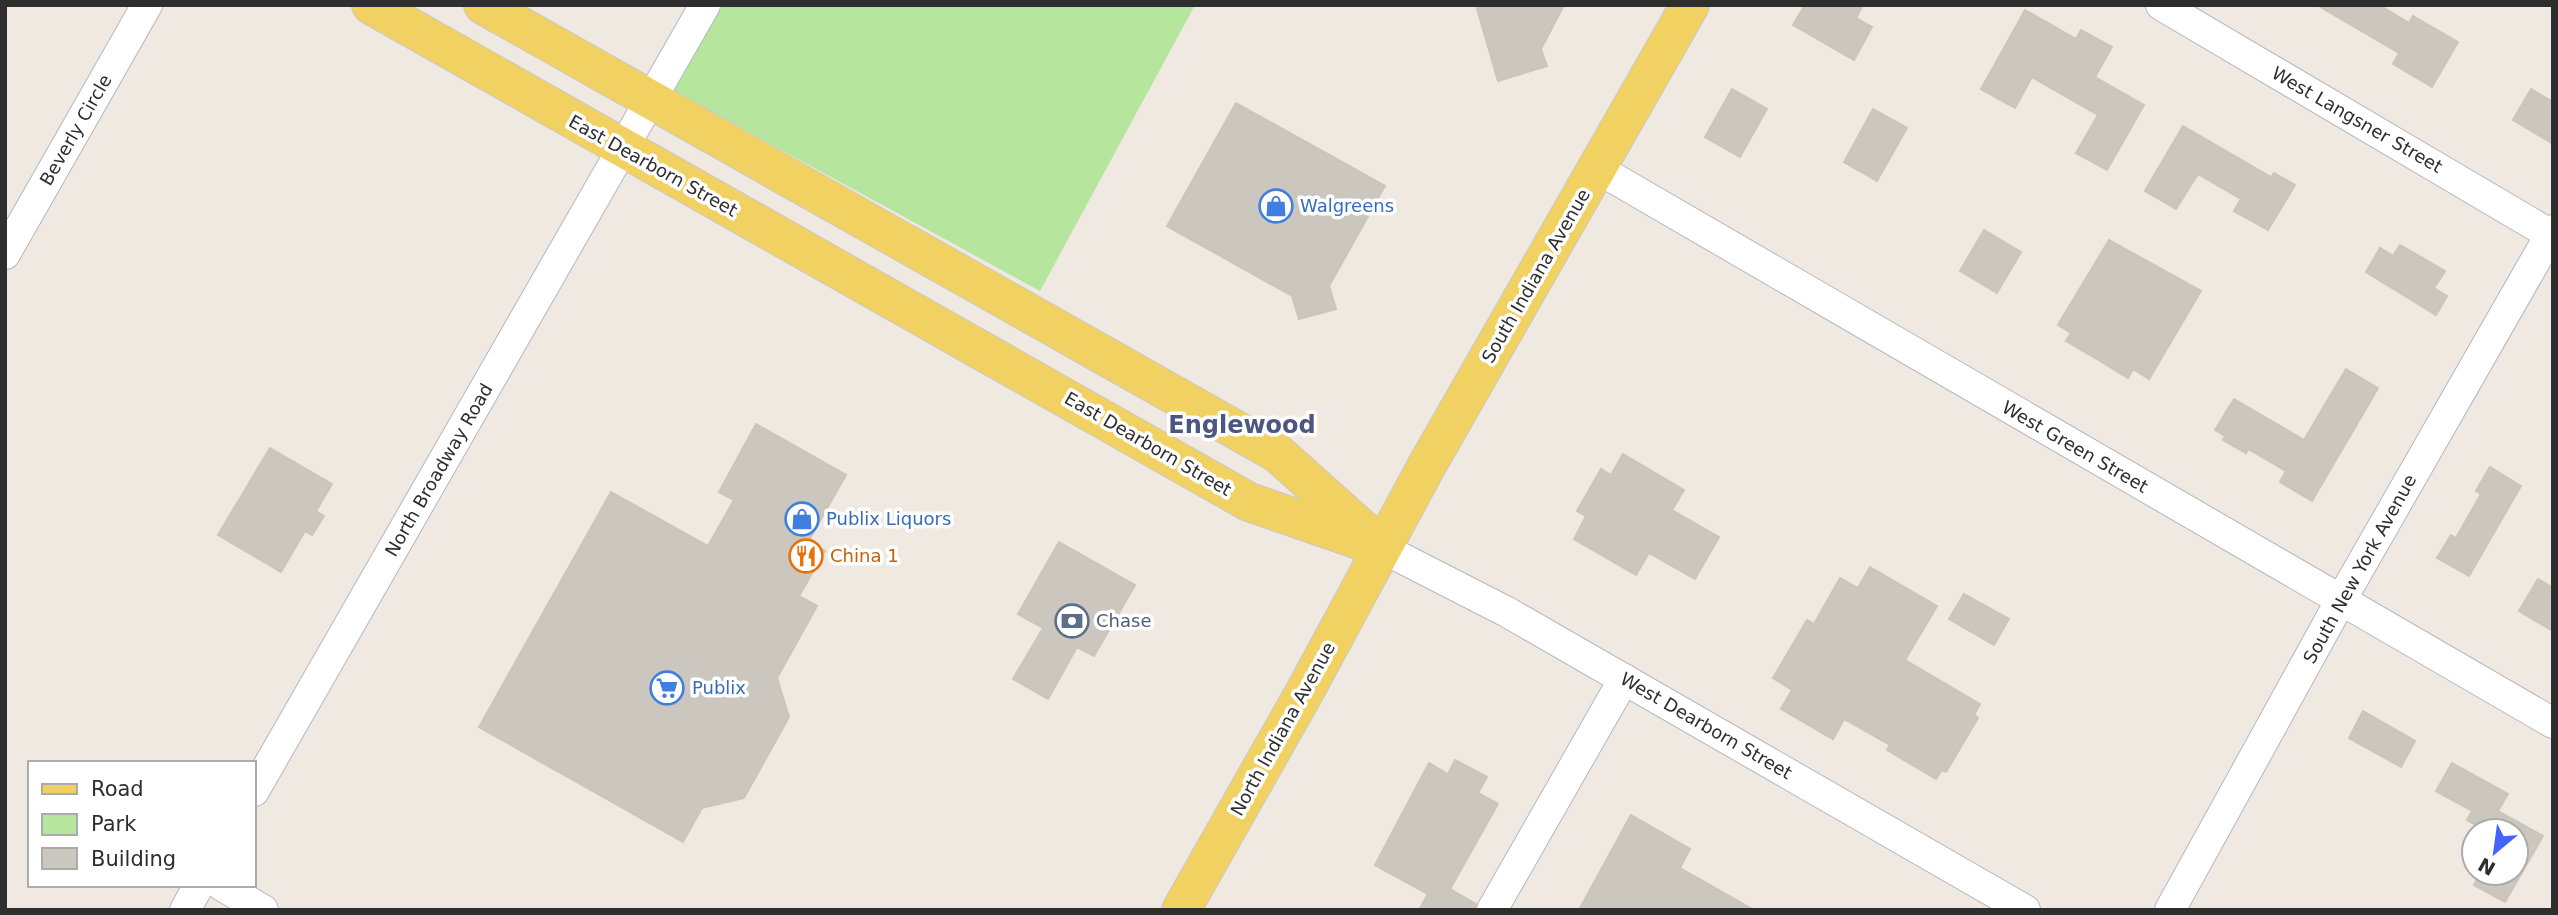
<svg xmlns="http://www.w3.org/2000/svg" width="2558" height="915" viewBox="0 0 2558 915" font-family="'DejaVu Sans',sans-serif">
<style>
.green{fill:#b6e59e}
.building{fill:#cbc7bf;stroke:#cbc5ba;stroke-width:2}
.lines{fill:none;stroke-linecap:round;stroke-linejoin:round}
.minor-casing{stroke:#b4b7c1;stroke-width:32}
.major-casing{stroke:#c9c9c9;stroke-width:40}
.minor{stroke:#fff;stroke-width:30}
.major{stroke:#f2d163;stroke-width:38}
.labels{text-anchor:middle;stroke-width:7;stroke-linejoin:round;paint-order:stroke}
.street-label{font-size:18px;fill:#2e2e2e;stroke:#fff}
.shop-label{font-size:18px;fill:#366cbe;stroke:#fff;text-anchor:start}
.food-label{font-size:18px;fill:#c56008;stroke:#fff;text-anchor:start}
.service-label{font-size:18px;fill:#4e5e75;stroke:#fff;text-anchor:start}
.district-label{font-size:24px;font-weight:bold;fill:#4d5680;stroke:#fff}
</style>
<rect width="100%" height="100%" fill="#efe9e1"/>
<path class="green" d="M707 5H1195L1040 291 664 86Z"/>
<g class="building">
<path d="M1476 5H1564L1541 49 1547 66 1498 81Z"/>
<path d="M1805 5H1863L1856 18 1872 27 1854 60 1793 25Z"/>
<path d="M2317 5H2379L2409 23 2413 16 2458 42 2432 87 2393 64 2399 53Z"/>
<path d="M2025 10 2076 39 2081 30 2112 47 2095 77 2144 105 2107 170 2076 153 2098 115 2032 77 2015 108 1981 89Z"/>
<path d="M1732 89 1767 109 1740 157 1705 137Z"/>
<path d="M2531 89 2553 102V144L2513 120Z"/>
<path d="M1236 103 1385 186 1329 286 1336 309 1299 319 1292 296 1167 226Z"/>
<path d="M1873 109 1907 128 1877 181 1844 162Z"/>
<path d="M2183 126 2271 177 2274 173 2295 185 2268 230 2234 211 2241 199 2198 174 2176 209 2145 191Z"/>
<path d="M1984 230 2021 252 1997 293 1960 271Z"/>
<path d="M2109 240 2201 291 2149 379 2133 369 2128 378 2100 361 2066 341 2071 333 2058 325Z"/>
<path d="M2400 245 2445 271 2434 288 2447 296 2436 315 2366 272 2380 248 2393 256Z"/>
<path d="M2346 369 2378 388 2312 501 2280 482 2286 471 2248 449 2246 453 2223 440 2225 436 2215 430 2234 399 2304 440Z"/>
<path d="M756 424 846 475 808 542 825 551 799 596 817 606 777 678 789 717 744 798 702 808 683 842 479 727 611 492 708 546 734 500 719 492Z"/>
<path d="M270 448 332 484 316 511 324 516 312 535 305 531 281 572 218 535Z"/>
<path d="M1623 454 1684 490 1672 510 1719 537 1695 579 1649 553 1636 575 1574 539 1586 516 1577 511 1601 469 1611 475Z"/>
<path d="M2490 467 2521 486 2469 576 2437 558 2451 535 2456 538 2481 494 2476 491Z"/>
<path d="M1059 542 1135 585 1094 656 1077 647 1048 699 1013 679 1043 628 1018 614Z"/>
<path d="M1870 567 1937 606 1905 660 1980 704 1974 715 1978 718 1946 772 1942 770 1936 779 1887 750 1890 745 1844 719 1833 739 1781 709 1792 690 1773 678 1807 620 1814 624 1840 578 1858 588Z"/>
<path d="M2538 579 2553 588V631L2519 611Z"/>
<path d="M1964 594 2009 619 1994 645 1949 619Z"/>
<path d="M2363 711 2415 741 2401 767 2349 738Z"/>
<path d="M1455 760 1487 777 1478 793 1498 804 1450 889 1476 904 1475 910H1419L1428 894 1375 865 1429 763 1448 774Z"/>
<path d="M2452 763 2508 794 2498 811 2543 836 2505 902 2474 885 2480 873H2516V831H2486L2467 820 2472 811 2436 791Z"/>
<path d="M1631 815 1690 849 1680 868 1754 910H1579Z"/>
</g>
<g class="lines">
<defs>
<g id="minor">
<path d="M2161 5 2553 236"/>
<path d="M1598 169 2553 723"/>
<path d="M5 254 147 5"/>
<path d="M1382 548 1507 612 2025 910"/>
<path d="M254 791 705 5"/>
<path d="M221 885 263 910"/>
<path d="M185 910 199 885"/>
<path d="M1492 910 1624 679"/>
<path d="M2170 910 2341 600 2553 230"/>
</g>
<g id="major">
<path d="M371 5 1249 502 1382 548"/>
<path d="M483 5 1277 453 1371 537"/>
<path d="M1181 910 1304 693 1426 467 1690 5"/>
</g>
</defs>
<use href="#minor" class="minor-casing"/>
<use href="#major" class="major-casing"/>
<use href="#minor" class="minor"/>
<use href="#major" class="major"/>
</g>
<defs>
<symbol id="shop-ring" viewBox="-11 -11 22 22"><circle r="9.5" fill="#fff" stroke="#3f7fe0" stroke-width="1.5"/><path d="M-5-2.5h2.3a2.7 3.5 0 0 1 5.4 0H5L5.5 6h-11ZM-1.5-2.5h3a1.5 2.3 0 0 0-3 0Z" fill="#3f7fe0"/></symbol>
<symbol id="restaurant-ring" viewBox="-11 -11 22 22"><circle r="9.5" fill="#fff" stroke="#e8710a" stroke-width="1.5"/><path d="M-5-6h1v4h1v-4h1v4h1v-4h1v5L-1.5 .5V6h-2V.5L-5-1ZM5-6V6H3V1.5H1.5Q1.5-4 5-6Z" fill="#e8710a"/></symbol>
<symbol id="bank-ring" viewBox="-11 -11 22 22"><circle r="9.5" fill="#fff" stroke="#5c6f8a" stroke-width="1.5"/><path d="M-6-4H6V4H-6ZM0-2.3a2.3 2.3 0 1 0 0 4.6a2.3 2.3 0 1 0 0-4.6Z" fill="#5c6f8a"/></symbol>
<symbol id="supermarket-ring" viewBox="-11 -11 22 22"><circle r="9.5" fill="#fff" stroke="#3f7fe0" stroke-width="1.5"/><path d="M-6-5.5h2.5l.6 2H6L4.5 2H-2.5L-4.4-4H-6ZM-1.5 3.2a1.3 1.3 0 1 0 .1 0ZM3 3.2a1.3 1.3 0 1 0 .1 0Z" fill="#3f7fe0"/></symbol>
</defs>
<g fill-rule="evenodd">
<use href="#shop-ring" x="1257" y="187" width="38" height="38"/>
<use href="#shop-ring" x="783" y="500" width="38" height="38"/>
<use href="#restaurant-ring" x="787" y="537" width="38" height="38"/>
<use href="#bank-ring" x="1053" y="602" width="38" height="38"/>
<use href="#supermarket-ring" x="648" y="669" width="38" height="38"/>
</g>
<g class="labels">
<g class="street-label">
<text transform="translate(2357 120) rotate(30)" y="6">West Langsner Street</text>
<text transform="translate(76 130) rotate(-60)" y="6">Beverly Circle</text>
<text transform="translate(653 166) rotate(29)" y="6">East Dearborn Street</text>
<text transform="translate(1536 276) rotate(-60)" y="6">South Indiana Avenue</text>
<text transform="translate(1148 444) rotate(30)" y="6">East Dearborn Street</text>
<text transform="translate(2075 447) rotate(30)" y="6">West Green Street</text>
<text transform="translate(439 470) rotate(-60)" y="6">North Broadway Road</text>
<text transform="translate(2360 569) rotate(-61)" y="6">South New York Avenue</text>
<text transform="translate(1706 726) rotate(30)" y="6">West Dearborn Street</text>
<text transform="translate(1283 729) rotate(-61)" y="6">North Indiana Avenue</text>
</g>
<g class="shop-label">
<text x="1300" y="212">Walgreens</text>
<text x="826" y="525">Publix Liquors</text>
<text x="692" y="694">Publix</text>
</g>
<g class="food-label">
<text x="830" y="562">China 1</text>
</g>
<g class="service-label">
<text x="1096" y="627">Chase</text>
</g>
<g class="district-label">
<text x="1242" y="433">Englewood</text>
</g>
</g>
<rect width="2558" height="915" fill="none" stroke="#2e2e2e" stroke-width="14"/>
<rect x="28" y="761" width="228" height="126" fill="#ffffff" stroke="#ababab" stroke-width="2"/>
<rect x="42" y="784" width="35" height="10" fill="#f2d163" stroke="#ababab" stroke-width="2"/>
<text x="91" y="796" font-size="21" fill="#2e2e2e">Road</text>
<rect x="42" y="814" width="35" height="21" fill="#b6e59e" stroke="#ababab" stroke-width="2"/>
<text x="91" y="831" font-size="21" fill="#2e2e2e">Park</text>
<rect x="42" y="848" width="35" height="21" fill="#cbc7bf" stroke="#ababab" stroke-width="2"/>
<text x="91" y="866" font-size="21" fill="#2e2e2e">Building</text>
<g transform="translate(2495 852) rotate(209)"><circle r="33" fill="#ffffff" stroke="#ababab" stroke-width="2"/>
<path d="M0-5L12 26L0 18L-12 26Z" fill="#4264fb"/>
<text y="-10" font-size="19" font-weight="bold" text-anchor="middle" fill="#2e2e2e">N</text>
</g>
</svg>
